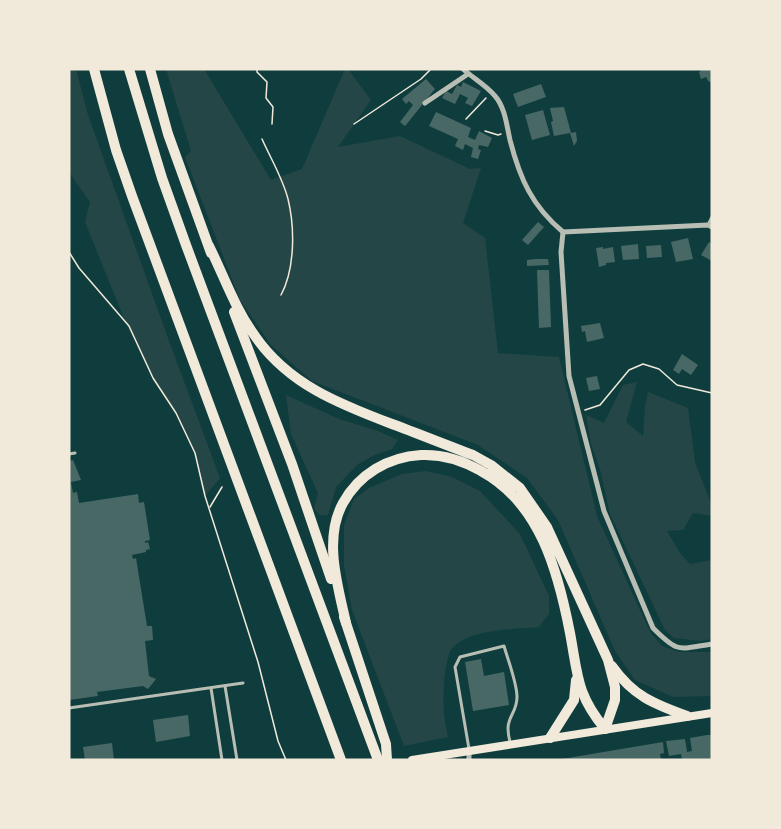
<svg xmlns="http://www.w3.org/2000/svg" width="781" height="829" viewBox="0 0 781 829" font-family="'Titillium Web',sans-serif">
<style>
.green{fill:#244646}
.building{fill:#486865}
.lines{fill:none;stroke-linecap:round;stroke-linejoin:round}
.path{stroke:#f1e9da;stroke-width:1.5}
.service{stroke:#b8beb3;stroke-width:3}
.minor{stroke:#b8beb3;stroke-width:5}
.secondary{stroke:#f1e9da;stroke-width:8}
.motorway{stroke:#f1e9da;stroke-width:10}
</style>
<rect width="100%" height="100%" fill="#0f3d3e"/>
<g class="green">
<path d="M69 69H76L88 115 169 341 220 478 205 496 195 453 176 413 153 378 126 323 85 222 90 202 69 172Z"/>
<path d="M166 69H204L271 180 302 169 345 69H348L371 100 338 147 400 136 470 169 481 168 463 223 485 238 498 353 559 357 597 516 650 632 662 646 679 652H712V696L673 697 635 680 615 651 558 520 527 478 478 445 312 381 271 345 240 300 185 157 191 151Z"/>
<path d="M637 382 626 422 643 436 645 406 648 392 688 408 695 462 712 506V516L693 513 683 530 667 531 680 553 690 564 712 560V639L701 641 674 638 665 630 610 514 600 469 591 444 586 415 604 423 623 385Z"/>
<path d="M286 395 339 419 378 431 398 440 392 449 375 455 358 464 336 487 328 515H320L314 509 318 493 291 434Z"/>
<path d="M426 471 452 477 480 491 520 534 549 596V614L539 627C516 629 459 629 449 654 446 662 445 674 444 682 443 705 443 715 448 737L404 746 352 610 344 565V525L354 499 369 488 402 474Z"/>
</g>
<g class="building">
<path d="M703 69H712V81L709 82 706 77 701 79 699 72Z"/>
<path d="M426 79 435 89 405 126 400 122 413 105 409 101 406 104 402 99Z"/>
<path d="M463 82 481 91 472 106 465 103 468 98 460 94 455 104 442 98 446 91 452 94 457 85 461 87Z"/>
<path d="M541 84 546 97 518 107 513 94Z"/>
<path d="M564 107 571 133 576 132 577 141 574 146 570 133 554 136 551 122 553 121 550 108Z"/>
<path d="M543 110 550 135 532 140 525 115Z"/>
<path d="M436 112 471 128 468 137 475 140 479 131 492 138 488 147 479 145 478 149 481 150 478 159 471 157 473 148 465 144 463 150 455 146 458 139 429 126Z"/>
<path d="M538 222 544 227 528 245 522 240Z"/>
<path d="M688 238 693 259 676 262 671 242Z"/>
<path d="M709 242 712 244V261L701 255Z"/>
<path d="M638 244 639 259 623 260 621 246Z"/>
<path d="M661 245 662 257 647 258 646 246Z"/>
<path d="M603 247V249L613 247 615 262 606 263V265L599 267 596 248Z"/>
<path d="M536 259H548L549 265 527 266V260Z"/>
<path d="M537 270H549L551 327 539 328Z"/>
<path d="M600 323 604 338 587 342 585 331 582 332 581 326Z"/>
<path d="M682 354 698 365 691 375 682 369 679 374 673 370Z"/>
<path d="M597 376 600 389 589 391 586 378Z"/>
<path d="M73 460 81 480 71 482 73 493 77 492 79 503 138 494 139 503 144 502 150 540 145 541V543L148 542 150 549 146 550V552L132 555 133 559 136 558 147 626H152L153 640 145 641 149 676 156 679 148 689 143 686 97 692 98 696 69 700V461Z"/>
<path d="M481 659 484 676 504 672 509 705 473 711 465 662Z"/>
<path d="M188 715 190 736 156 742 153 720Z"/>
<path d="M707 735H712V760H682L681 754 669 756 666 741 685 739 687 752 692 751 690 738Z"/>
<path d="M663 742 664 753 660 754 661 760H556Z"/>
<path d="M112 743 114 760H85L83 747Z"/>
</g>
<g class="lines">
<g class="path">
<path d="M257 69V72L267 82 266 98 273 107 272 124"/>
<path d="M466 119 486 98"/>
<path d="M354 124 421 79 431 69"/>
<path d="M485 131 498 135 501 134"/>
<path d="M262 139C271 159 283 179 288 199 295 228 295 269 281 295"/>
<path d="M69 252 79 268 129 326 153 378 176 413 195 453 205 496 258 662 278 741 286 760"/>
<path d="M585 410 600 405 629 370 643 364 659 369 677 385 712 393"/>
<path d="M210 507 222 487"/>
</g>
<g class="service">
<path d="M708 225 712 217"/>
<path d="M69 454 75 453"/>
<path d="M225 686 237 760"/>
<path d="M211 688 222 760"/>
<path d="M69 708 243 683"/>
<path d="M469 749 455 667 460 657 504 646C508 660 517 683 517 697 517 716 503 716 510 742"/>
</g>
<g class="minor">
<path d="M463 69C473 78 487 86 495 96 505 107 507 127 510 140 520 179 532 206 563 232L708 225 712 227"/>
<path d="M425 103 468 74"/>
<path d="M563 232 561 252 569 376 604 511 653 628C679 654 678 649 712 644"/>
<path d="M469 760V750"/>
</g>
<path class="secondary" d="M412 760 712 713"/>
<g class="motorway">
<path d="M94 69 116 150 132 196 341 760"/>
<path d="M129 69 162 178 186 245 378 760"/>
<path d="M150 69 168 134 211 253"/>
<path d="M209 246C224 276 235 309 255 336 288 384 339 404 392 424 419 434 446 445 473 455L491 465 520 488 547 527 608 660 615 687V700L605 729C576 694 578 675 570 633 558 571 540 503 481 471 462 460 443 454 421 455 388 457 359 474 343 503 323 539 338 586 346 623"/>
<path d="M234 312 292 464 331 579"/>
<path d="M344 617 386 744 387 760"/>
<path d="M612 666C633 696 654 704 687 716"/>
<path d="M550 738 574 700 576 680"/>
</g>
</g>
<rect width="781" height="829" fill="none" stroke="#f1e9da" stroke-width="141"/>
</svg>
